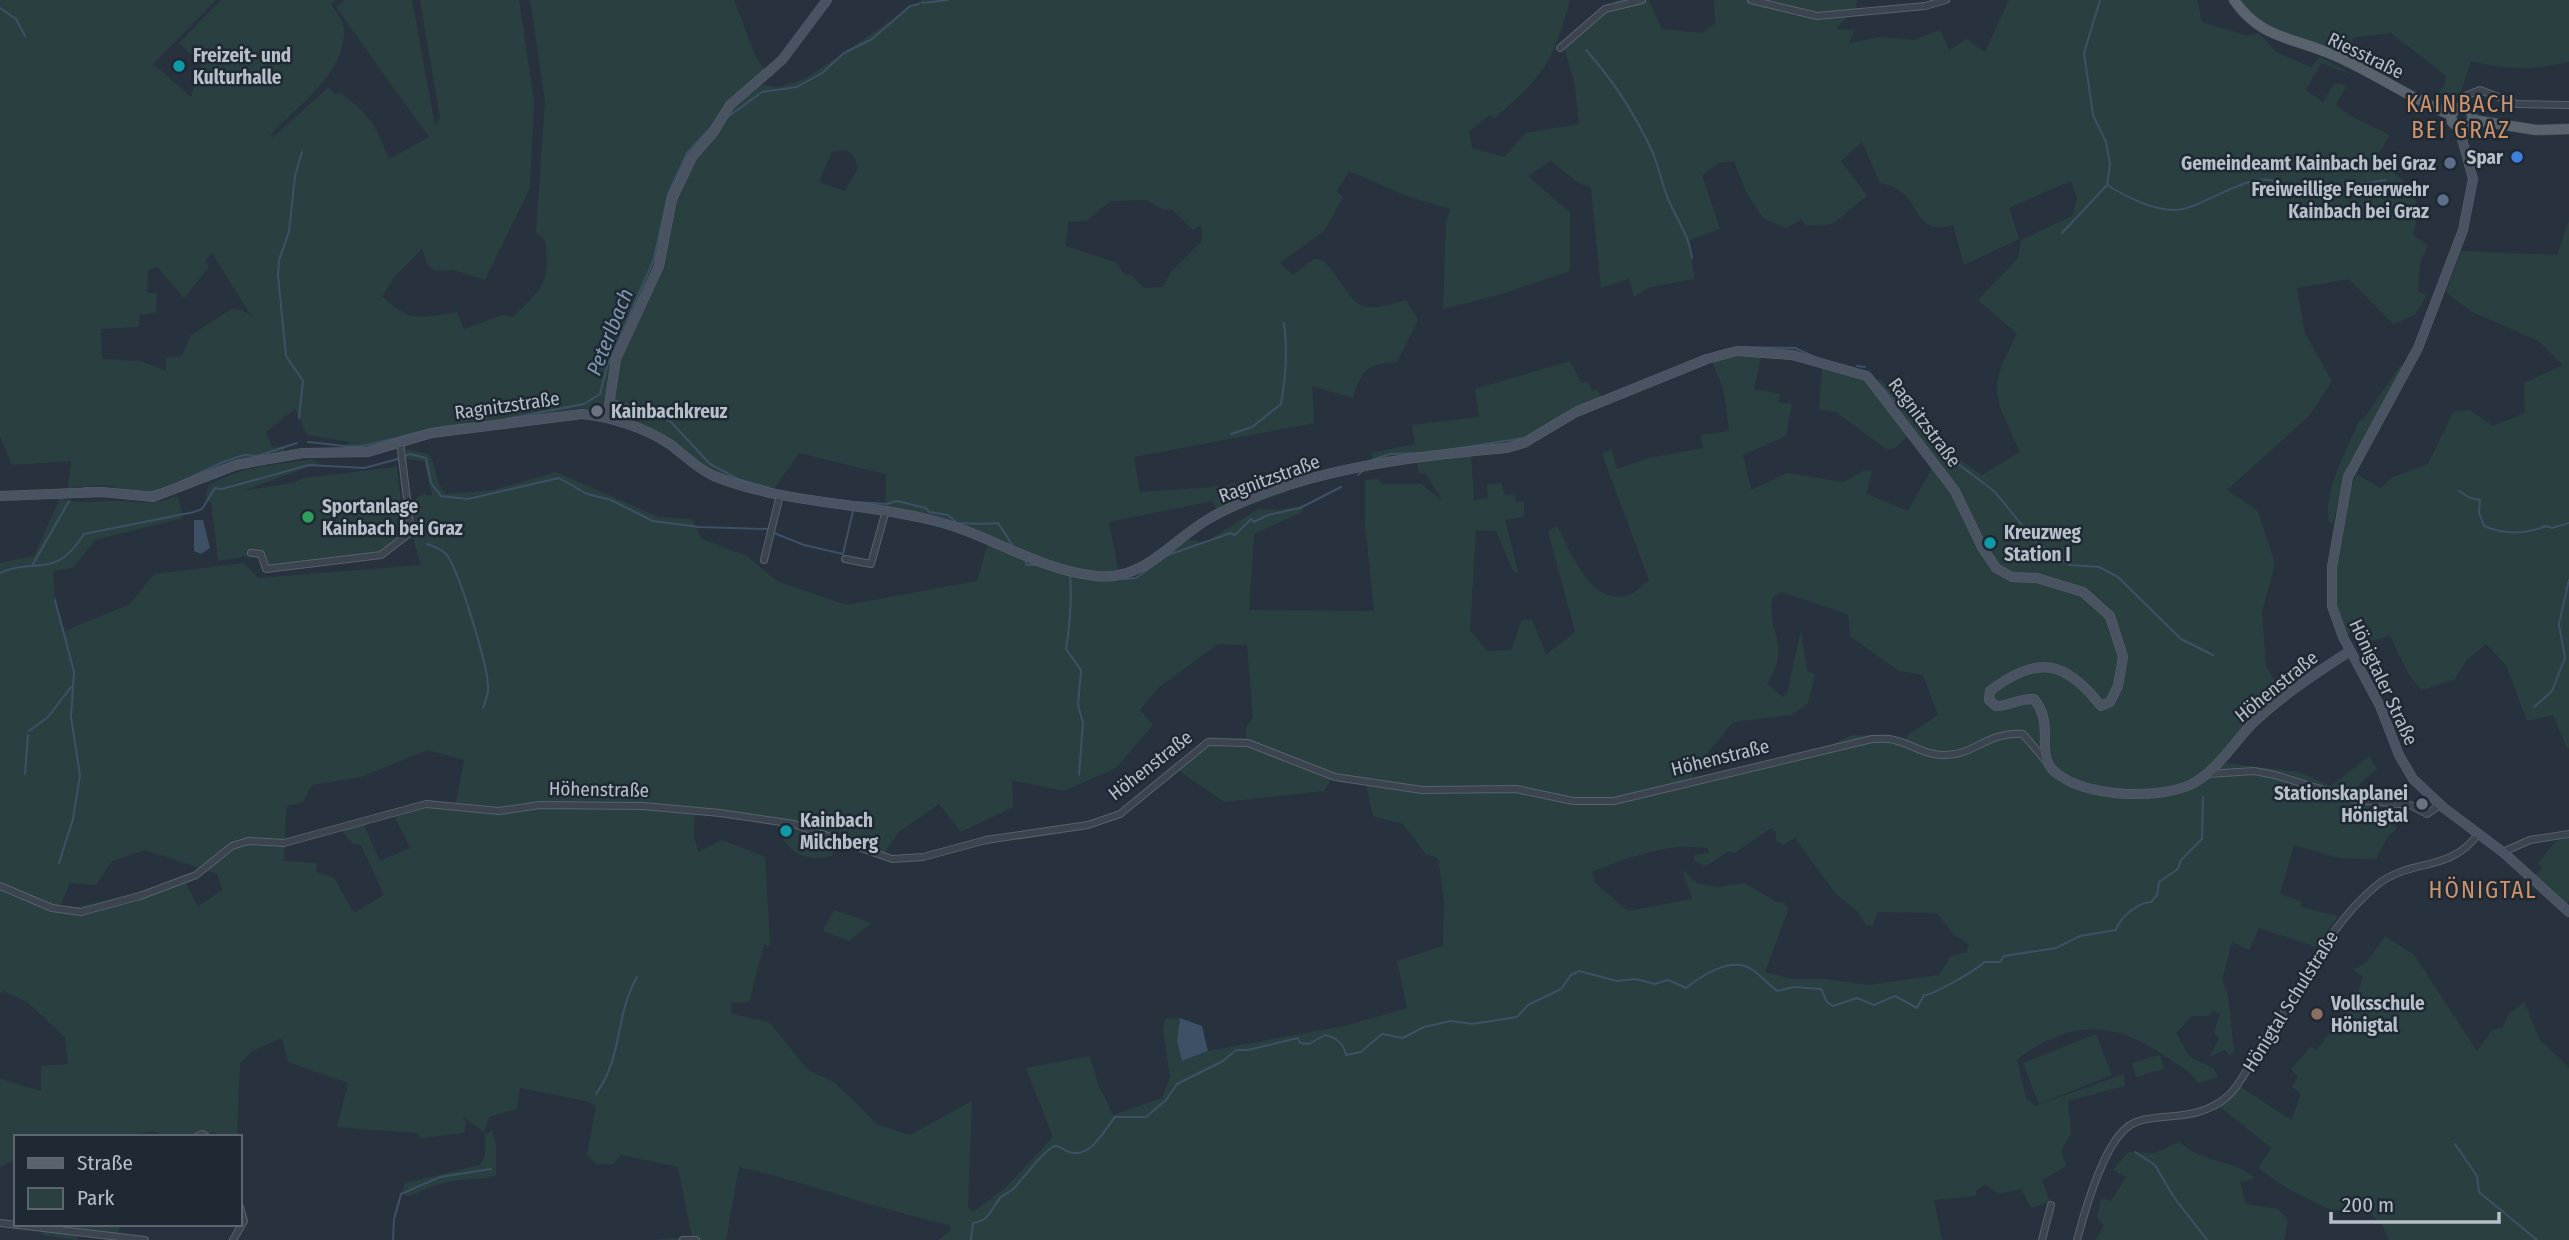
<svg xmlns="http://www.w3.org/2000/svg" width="2569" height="1240" viewBox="0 0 2569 1240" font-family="'Fira Sans Condensed',sans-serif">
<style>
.green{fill:#2a4040;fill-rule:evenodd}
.water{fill:#3d5066}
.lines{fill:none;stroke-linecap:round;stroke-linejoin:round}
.stream{stroke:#3d5066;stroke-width:2}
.street-casing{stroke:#58626c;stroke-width:8}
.secondary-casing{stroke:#58626c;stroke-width:10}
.primary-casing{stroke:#444d58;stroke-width:11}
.street{stroke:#3b444f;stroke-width:6}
.secondary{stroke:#495361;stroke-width:9}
.primary{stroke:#59636e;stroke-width:10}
.culture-dot{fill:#0f9aa8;stroke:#1f2934;stroke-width:2.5}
.shop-dot{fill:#3f7fe0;stroke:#1f2934;stroke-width:2.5}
.service-dot{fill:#5c6f8a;stroke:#1f2934;stroke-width:2.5}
.worship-dot{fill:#6b7280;stroke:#1f2934;stroke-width:2.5}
.leisure-dot{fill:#2e9e5b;stroke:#1f2934;stroke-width:2.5}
.education-dot{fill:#8d6e63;stroke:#1f2934;stroke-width:2.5}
.labels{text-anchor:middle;stroke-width:5;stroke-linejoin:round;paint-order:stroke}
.poi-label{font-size:19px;font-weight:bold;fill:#b7bfc9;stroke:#1f2934;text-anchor:start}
.street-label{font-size:19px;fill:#b7bfc9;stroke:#1f2934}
.water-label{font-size:21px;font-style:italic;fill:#8096af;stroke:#1f2934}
.quarter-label{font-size:23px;letter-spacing:2px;fill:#cf936c;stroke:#1f2934}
</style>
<rect width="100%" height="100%" fill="#27323e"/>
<g class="green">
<path d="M0 0H216L153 64 191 97 201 64 179 43 221 0H336L331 4C335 11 343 20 344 28 346 74 297 106 270 135L273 137 329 87 334 94 340 93C370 113 376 127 389 159L429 137 336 7 345 0H412L435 126 440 118 420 0H519L534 101 530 188 485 280 453 270 435 271 427 263 422 249 396 275 382 296C410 323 420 318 457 312L464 329 502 315 513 317C542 289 551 283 545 240L536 233 545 102 530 0H734L757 60 765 69 721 109 727 114 761 85 779 87 805 79 921 0H1570C1552 64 1545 74 1495 118L1490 115 1469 131 1472 148 1504 157 1526 133 1579 124 1574 81 1564 47 1617 0H1649L1662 29 1702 33 1715 23 1714 0H1857L1856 7 1836 29 1855 30 1849 43 1880 37 1914 40 1940 30 1949 50 1967 39 1985 52 2009 0H2197L2202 22 2248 36 2259 33 2276 52 2311 67 2320 57 2355 76 2321 63 2306 90 2323 102 2333 85 2340 83 2346 87 2336 105 2350 116 2390 135 2376 159C2408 184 2425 191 2413 235L2428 245 2420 263 2418 292 2427 295 2415 315 2393 324 2349 279 2297 288 2305 334 2332 381 2309 416 2227 490 2258 511 2275 564 2262 612 2266 666 2281 692C2254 716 2212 771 2182 784 2164 792 2141 787 2122 790 2172 794 2185 794 2225 763L2299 772 2331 786 2369 756 2377 769 2342 799 2369 805V810L2395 816 2396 830 2388 836 2376 859 2339 858 2294 845 2280 894 2302 902 2301 907 2338 916 2317 947 2259 928 2249 950 2232 942 2222 979 2228 996 2234 1052 2229 1055 2225 1050 2209 1057 2219 1039 2214 1032 2220 1014 2213 1010 2209 1016H2192L2176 1033 2190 1057 2213 1068 2218 1077 2198 1083C2189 1070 2178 1065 2165 1056 2111 1019 2070 1021 2017 1059L2026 1098 2035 1106 2124 1074 2125 1086 2068 1101 2071 1134 2061 1151 2067 1166 2042 1180 2050 1202 2031 1208 2021 1189 1999 1194 1985 1185 1976 1190V1196L1934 1200 1942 1240H938L951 1230 950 1225C878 1210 810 1183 739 1167L726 1240H655L692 1237 678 1167 621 1155 613 1164H596L587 1155 596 1106 586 1101 520 1088 517 1109 489 1117 484 1132 462 1116 466 1122 464 1133 421 1138 417 1133 337 1127 348 1083 288 1062 282 1038 252 1051 240 1064 237 1137H217L216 1133C197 1131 180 1137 160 1137L159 1133 151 1131 125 1137H16V1159L0 1167V1079L41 1091V1066L68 1064 65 1037 27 1002 3 991 0 994V563L34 556 60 498C83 505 90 501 114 501 143 501 147 507 178 496L183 518 95 540 73 568 53 571 55 600 65 631 130 604 154 574 244 563 258 578 421 565 411 531 415 530 412 501 423 494 432 496 424 461 406 459V449L429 454C437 467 435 483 446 494L494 490 556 472 659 517 692 519 702 539 747 556 777 581 846 605 977 581 988 543 928 521 885 513 886 474 799 453 769 496 703 466 613 414 614 361 601 411 579 408 497 423 436 429 370 447 343 449 350 442 307 435 295 409 266 432 273 448 283 446 286 452 153 495 137 494 107 485 68 488 71 461 12 465 0 437ZM1862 142 1880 183C1885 184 1892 186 1896 188 1921 202 1914 236 1953 225L1964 265 2019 239 2009 208 2071 181 2077 198 2072 216 2021 240 2018 258 1978 300 2017 334C1986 393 1994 393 2020 452L1982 475 1951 454 1880 379 1877 381 1900 413 1867 376 1823 359 1819 409 1836 412 1887 450 1895 448 1908 436 1932 468 1908 511 1867 494 1872 470 1863 471 1843 482 1787 473 1751 490 1743 455 1786 436 1792 404 1778 402 1780 394 1754 389 1762 353 1712 361 1724 391 1729 431 1701 435 1703 448 1649 458 1617 469 1611 449 1602 454 1649 580C1643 584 1637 591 1631 594 1593 611 1570 551 1557 526L1548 531 1575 632 1546 655 1532 619 1522 620 1511 650 1487 651 1470 630 1476 530 1496 531 1514 573 1518 572 1505 520 1524 516V502H1516L1514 494 1505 495 1501 483 1487 485 1488 498 1474 500 1471 455 1539 438 1558 425 1607 405 1597 389 1592 391 1588 382 1581 383 1570 361 1475 389 1479 417 1412 425 1415 444 1371 453 1374 461 1417 457 1419 474 1425 473 1443 501 1421 484H1382L1379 479 1365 480V523L1374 611 1249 610 1254 534 1300 513 1305 505 1278 510 1258 509 1206 542 1188 540 1136 578 1120 579 1109 522 1212 501 1220 516 1287 492 1290 476 1212 487 1140 492 1134 457 1314 423 1312 386 1353 398C1362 369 1366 364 1397 362L1418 320 1406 300C1347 319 1357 298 1324 261L1314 259 1293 275 1280 263 1325 230 1343 197 1337 191 1349 171 1404 195 1450 209 1446 223 1443 309 1498 295 1570 271V213L1528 176 1551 161 1577 182 1591 188 1601 288 1629 279 1634 297 1650 287 1694 279 1690 240 1720 229 1702 175 1719 163 1734 161 1746 192 1763 218 1786 228 1802 219 1806 226 1832 224 1867 196 1841 161ZM847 150 854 157 858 168 845 191 819 182 832 152ZM1147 200 1163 210 1172 209 1193 230 1201 225 1202 241 1171 272 1163 287 1144 288 1132 276 1124 274 1117 263 1066 246 1068 222 1086 221 1111 201ZM212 253 252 317 242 310 232 309 191 335 182 355 166 358V371L141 361 102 359 101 329 139 327V315L156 313 157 293H147L148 270 157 267 184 298 209 267 205 261ZM1782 592 1848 614 1850 636 1899 671 1923 675 1938 715 1908 735 1905 742 1885 736 1852 735 1809 756 1694 785 1692 772 1733 722 1792 715 1808 703 1815 674 1807 671 1801 630 1787 693 1783 697 1767 684C1793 645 1765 630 1773 597ZM1218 644 1247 645 1253 717 1246 728V738L1209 737 1175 768 1224 802 1324 791 1334 774 1365 781 1373 816 1403 824 1426 854 1438 858 1444 901 1443 946 1397 961 1407 1008 1344 1026 1208 1051 1182 1061 1177 1041 1180 1018 1165 1019 1163 1030 1170 1077 1162 1098 1113 1115 1098 1084 1090 1056 1026 1068 1053 1137 1005 1188 973 1212 968 1207 972 1101 910 1135 878 1125 834 1082 808 1070 769 1022 732 1014 731 1003 749 1002 764 945H770L765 857 722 840 698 852 694 837 695 814 777 824C786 852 803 863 832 856L837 841 880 859 899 832 939 804 961 832 1013 807 1012 780 1064 791 1116 768 1153 725 1140 710 1158 688ZM427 750 464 760 454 811 426 808 394 815 410 848 380 861 363 823 341 830 353 844 361 845 384 895 354 913 334 878 316 872 317 863 284 861 286 810 287 806 303 802 312 785 361 777ZM1771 828 1776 832V841L1783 845 1795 838 1835 893 1857 911 1866 925 1872 926 1878 912 1937 913 1954 935 1969 944 1967 952 1951 956 1939 975 1869 985 1825 979H1792L1765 972 1788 910 1785 903 1777 902 1744 883 1718 887 1697 883 1682 869 1692 899 1628 911 1595 883 1592 872C1629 857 1668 842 1707 848L1710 853 1695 855 1694 861 1706 866 1729 851 1735 853ZM145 850 217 874 223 890 198 906 184 880 78 907 60 906 70 883 96 885 112 861Z"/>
<path d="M2240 0H2569V62C2534 70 2505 70 2471 61L2460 94 2442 106 2432 102 2444 86 2446 76 2391 33 2352 38V49C2315 56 2260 31 2240 0Z"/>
<path d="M2569 221V748H2567L2553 715 2527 721 2506 665 2486 644 2466 661 2454 680 2421 690 2408 673 2390 636 2366 642 2356 632 2347 635C2325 587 2336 522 2356 474L2381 488 2393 477 2428 464 2453 412 2470 410 2493 426 2525 413 2524 383 2563 365 2539 341 2472 312 2446 292 2461 251 2557 255Z"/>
<path d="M2400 366 2403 367 2348 465 2333 523 2329 522C2323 491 2347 450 2359 421L2363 420Z"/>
<path d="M312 459 319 463 242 491 293 483 303 478 397 467 404 534 385 552 266 569 261 554 218 561 211 501 205 502 208 487C235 466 279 465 312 459Z"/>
<path d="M2569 838V901L2567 904 2535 875 2542 868 2538 863 2556 841Z"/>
<path d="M834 910 871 923 849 941 823 931Z"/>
<path d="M2385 936 2414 955 2477 1051 2492 1030 2502 1028 2509 1014 2524 1002 2540 1040 2569 1068V1240H2389L2381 1223 2370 1214 2328 1209 2288 1189 2258 1168 2271 1148 2219 1106 2241 1087 2291 1120 2301 1094 2292 1087 2298 1077 2291 1069 2311 1047 2317 1050C2325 1040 2344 1010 2354 1005L2363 977 2353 970 2368 961Z"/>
<path d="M2096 1034 2112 1075 2039 1104 2023 1063Z"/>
<path d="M2160 1055 2164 1069 2136 1077 2132 1063Z"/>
<path d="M492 1131 496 1144V1175C486 1180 480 1178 469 1179 449 1181 428 1186 411 1196L401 1194 405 1183 480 1165 485 1156V1135Z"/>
<path d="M2180 1142C2200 1163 2233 1159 2255 1178L2240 1182 2246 1204 2278 1209 2288 1220 2284 1240H2096L2104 1225 2097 1218 2101 1198 2111 1201 2126 1177 2113 1170 2128 1152 2155 1153Z"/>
<path d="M45 1224H121L117 1235 80 1231 77 1240 42 1235Z"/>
</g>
<g class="water">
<path d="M194 520H203L210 548 201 554 194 551Z"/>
<path d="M1180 1018 1202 1026 1208 1051 1182 1061 1177 1041Z"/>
</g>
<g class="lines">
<g class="stream">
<path d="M922 3 948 0"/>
<path d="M0 8 16 19 25 36"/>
<path d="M1586 50C1613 80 1636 116 1653 153 1659 168 1662 184 1668 199 1677 220 1689 235 1692 258"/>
<path d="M729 116 762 92 797 87 822 73 844 53 872 39 910 6 919 4"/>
<path d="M712 126 724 107"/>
<path d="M2107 185C2127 197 2158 214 2183 209 2208 203 2245 176 2270 180 2277 181 2286 190 2293 194L2386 180"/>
<path d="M2062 233 2107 185 2110 164 2106 142 2093 115 2084 53 2100 0"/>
<path d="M1744 347 1795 348 1817 358"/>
<path d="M1717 352 1735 348"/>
<path d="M1857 366 1865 367"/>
<path d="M1870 374 1898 405H1907L1950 458 1994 491 2036 542"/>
<path d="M614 400 670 421 710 464 738 479 770 488"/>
<path d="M1577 407 1598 399"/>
<path d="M299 418 303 381 286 356 278 275 279 260 289 232 295 176 302 152"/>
<path d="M506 419 584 404 600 394 607 367 654 259 668 194 687 153 712 126"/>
<path d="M1231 434 1252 427 1281 404C1286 376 1288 351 1284 323"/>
<path d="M1529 435 1566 413"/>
<path d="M308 442C327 443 348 449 368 445 402 437 434 426 469 424"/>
<path d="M1447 450 1524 438"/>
<path d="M403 456 410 454 426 458 431 483 441 496 468 499 559 478 587 494 611 500 653 521 699 527 768 529"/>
<path d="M1372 460 1390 454 1420 453"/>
<path d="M1358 475 1364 470"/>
<path d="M180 482 223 462 244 455 257 456 297 443"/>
<path d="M84 488H96"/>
<path d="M123 490 142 492"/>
<path d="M2459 491 2470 498 2480 500 2479 513 2484 526C2505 535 2526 534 2546 526L2552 528 2569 523"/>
<path d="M147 493 159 490"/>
<path d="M857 502 887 504 897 501 926 508 929 512 948 515 957 523C972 523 983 525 998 523L1013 546"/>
<path d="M774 533 804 545 843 554 853 511"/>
<path d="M427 544C433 546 441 549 446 554 458 567 488 666 488 687 489 694 485 702 483 708"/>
<path d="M2038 544 2066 563"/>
<path d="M1026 561V565H1037"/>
<path d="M2069 565 2099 567 2118 577 2181 639 2213 655"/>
<path d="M32 566 69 501"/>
<path d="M0 573C39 556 54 581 84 534L194 512 202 509 215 488 222 489 309 465 364 468 398 459"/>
<path d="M1070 575C1072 599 1070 624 1066 649L1081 670 1078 705 1083 723 1079 775"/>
<path d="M1121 579 1136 578 1168 555 1231 533 1235 535 1251 519 1254 522 1268 515 1300 508 1341 487"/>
<path d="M55 600 74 672 71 717 80 775 73 819 59 863"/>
<path d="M2534 707 2552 691 2565 658 2559 624 2569 580"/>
<path d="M29 731 48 717 71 687"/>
<path d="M25 774 28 735"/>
<path d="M596 1094C624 1054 614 1018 637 977"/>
<path d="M2455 1144 2477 1176 2479 1192 2537 1240"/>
<path d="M2135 1152 2155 1165 2173 1196 2207 1240"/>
<path d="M393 1240 394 1219 401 1194 440 1177 491 1169"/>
<path d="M971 1240 973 1223C991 1220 990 1210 1000 1198 1003 1194 1009 1193 1013 1189 1028 1174 1037 1157 1054 1146 1062 1146 1063 1150 1069 1152 1091 1159 1104 1130 1115 1117H1146L1166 1100 1177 1084 1223 1061 1236 1050H1248L1298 1038 1300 1043 1309 1044 1325 1035C1336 1037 1344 1044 1346 1055L1361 1052 1382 1034 1403 1038 1424 1027 1451 1021 1472 1024 1517 1017 1528 1005 1561 989 1571 975 1579 971 1617 981 1635 979 1655 984 1668 980 1686 988C1701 976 1731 956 1751 969 1761 975 1768 984 1777 991L1794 987 1821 989 1827 1002 1833 1006 1857 998 1874 1005 1895 996 1917 1008 1924 995C1932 996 1978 969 1984 962H2000L2004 956 2056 948 2080 936 2116 930C2120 917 2137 903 2151 902L2157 895 2159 882 2178 869 2181 860 2202 839 2203 797"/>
</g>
<defs>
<g id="street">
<path d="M1751 0 1817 16 1925 6 1946 0"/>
<path d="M1560 48 1605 9 1642 0"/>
<path d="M2461 106 2465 96 2480 90 2517 104 2569 105"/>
<path d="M251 553 261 554 266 569 381 555 411 532 400 442"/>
<path d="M845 559 871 564 886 510"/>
<path d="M764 560 780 495"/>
<path d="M2208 774 2254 771 2275 775 2356 800 2410 805 2427 814 2440 805"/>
<path d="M2503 852 2530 840 2569 834"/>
<path d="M0 886 52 908 81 912 140 896 196 875 232 846 248 841 284 843 426 804 499 811 540 805 643 806 720 813 794 824 892 859 923 857 986 840 1088 825 1120 814 1208 742 1248 743 1335 777 1422 790 1516 789 1573 801H1614L1872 739C1879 739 1887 738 1894 740 1912 744 1926 756 1946 755 1974 755 1988 731 2023 734L2045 760"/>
<path d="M196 1137 202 1134 207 1137"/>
<path d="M0 1223 145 1240"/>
<path d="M233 1240 244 1221 240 1207"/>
<path d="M683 1240H696"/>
<path d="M2042 1240 2051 1205"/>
<path d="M2077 1240C2085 1210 2102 1150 2125 1129 2133 1121 2143 1119 2154 1118 2181 1115 2205 1116 2228 1096 2241 1084 2248 1066 2258 1052 2299 997 2322 930 2377 885 2410 858 2450 873 2478 834"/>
</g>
<g id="secondary">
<path d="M2459 128 2473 179 2463 230 2418 348 2348 477 2332 567V606L2343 637 2380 706 2399 755 2413 779 2444 808 2504 853 2569 912"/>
<path d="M607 418 616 359 659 266 672 199 692 157 713 133 730 105 782 60 827 0"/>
<path d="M0 496 102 492 153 497 236 465 303 453 368 452 432 433 582 414C612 417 646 428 671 445 685 456 698 469 714 476 783 504 860 502 931 520 988 533 1037 570 1096 576 1144 582 1173 539 1210 518 1296 470 1411 456 1507 448L1524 443 1576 412 1707 359 1737 351 1792 355 1867 376 1955 491 1982 547 1996 568 2012 577 2037 578 2083 592 2110 616 2123 657 2118 686 2110 702 2101 706C2066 661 2038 654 1990 691L1989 700 1996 706C2010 706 2019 698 2034 699 2056 726 2034 754 2055 772 2085 797 2155 800 2190 785 2214 774 2233 744 2251 725 2280 697 2316 673 2350 651"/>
</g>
<g id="primary">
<path d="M2234 0C2261 39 2292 37 2331 54 2372 71 2409 98 2451 115"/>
<path d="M2451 115 2452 122 2459 128 2467 127 2473 120"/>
<path d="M2451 115 2456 108 2465 107 2471 111 2473 120"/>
<path d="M2473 120 2536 130 2569 129"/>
</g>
</defs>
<use href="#street" class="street-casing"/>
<use href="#secondary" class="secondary-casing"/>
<use href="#primary" class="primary-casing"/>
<use href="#street" class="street"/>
<use href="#secondary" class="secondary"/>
<use href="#primary" class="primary"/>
</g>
<g class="culture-dot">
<circle cx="179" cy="66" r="7"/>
<circle cx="1990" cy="543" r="7"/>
<circle cx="786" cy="831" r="7"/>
</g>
<circle class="shop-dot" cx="2517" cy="157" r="7"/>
<g class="service-dot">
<circle cx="2450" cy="163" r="7"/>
<circle cx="2443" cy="200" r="7"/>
</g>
<g class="worship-dot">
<circle cx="597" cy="411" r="7"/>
<circle cx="2422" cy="804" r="7"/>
</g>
<circle class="leisure-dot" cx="308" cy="517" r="7"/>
<circle class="education-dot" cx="2317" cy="1014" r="7"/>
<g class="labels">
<g class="poi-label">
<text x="193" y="62">Freizeit- und<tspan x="193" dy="22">Kulturhalle</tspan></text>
<text x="2503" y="164" text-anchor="end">Spar</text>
<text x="2436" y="170" text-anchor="end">Gemeindeamt Kainbach bei Graz</text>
<text x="2429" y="196" text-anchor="end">Freiweillige Feuerwehr<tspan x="2429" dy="22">Kainbach bei Graz</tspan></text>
<text x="611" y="418">Kainbachkreuz</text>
<text x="322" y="513">Sportanlage<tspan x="322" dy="22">Kainbach bei Graz</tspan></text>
<text x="2004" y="539">Kreuzweg<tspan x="2004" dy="22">Station I</tspan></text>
<text x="2408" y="800" text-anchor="end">Stationskaplanei<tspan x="2408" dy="22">Hönigtal</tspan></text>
<text x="800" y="827">Kainbach<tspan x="800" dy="22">Milchberg</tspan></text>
<text x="2331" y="1010">Volksschule<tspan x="2331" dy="22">Hönigtal</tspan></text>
</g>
<g class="street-label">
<text transform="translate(2366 55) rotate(26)" y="7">Riesstraße</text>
<text transform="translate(507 405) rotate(-8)" y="7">Ragnitzstraße</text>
<text transform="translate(1925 422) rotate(53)" y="7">Ragnitzstraße</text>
<text transform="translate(1269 478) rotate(-20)" y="7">Ragnitzstraße</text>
<text transform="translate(2384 682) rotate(65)" y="7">Hönigtaler Straße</text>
<text transform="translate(2276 686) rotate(-39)" y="7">Höhenstraße</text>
<text transform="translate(1720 757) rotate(-14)" y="7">Höhenstraße</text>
<text transform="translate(1150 765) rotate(-38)" y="7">Höhenstraße</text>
<text transform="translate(599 789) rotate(1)" y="7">Höhenstraße</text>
<text transform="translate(2290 1001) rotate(-58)" y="7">Hönigtal Schulstraße</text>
</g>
<g class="water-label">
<text transform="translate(610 332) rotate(-68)" y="7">Peterlbach</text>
</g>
<g class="quarter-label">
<text x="2461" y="112">KAINBACH<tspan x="2461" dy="26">BEI GRAZ</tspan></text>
<text x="2483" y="898">HÖNIGTAL</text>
</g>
</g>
<rect x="14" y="1135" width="228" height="91" fill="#1f2934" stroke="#5c6570" stroke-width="2"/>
<rect x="28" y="1158" width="35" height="10" fill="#59636e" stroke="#5c6570" stroke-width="2"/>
<text x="77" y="1170" font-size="21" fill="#b7bfc9">Straße</text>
<rect x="28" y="1188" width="35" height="21" fill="#2a4040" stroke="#5c6570" stroke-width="2"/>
<text x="77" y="1205" font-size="21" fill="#b7bfc9">Park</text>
<path d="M2331 1212v10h168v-10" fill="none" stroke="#b7bfc9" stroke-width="3.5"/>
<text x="2342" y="1212" font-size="21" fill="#b7bfc9" stroke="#1f2934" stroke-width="5" paint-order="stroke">200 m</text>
</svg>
